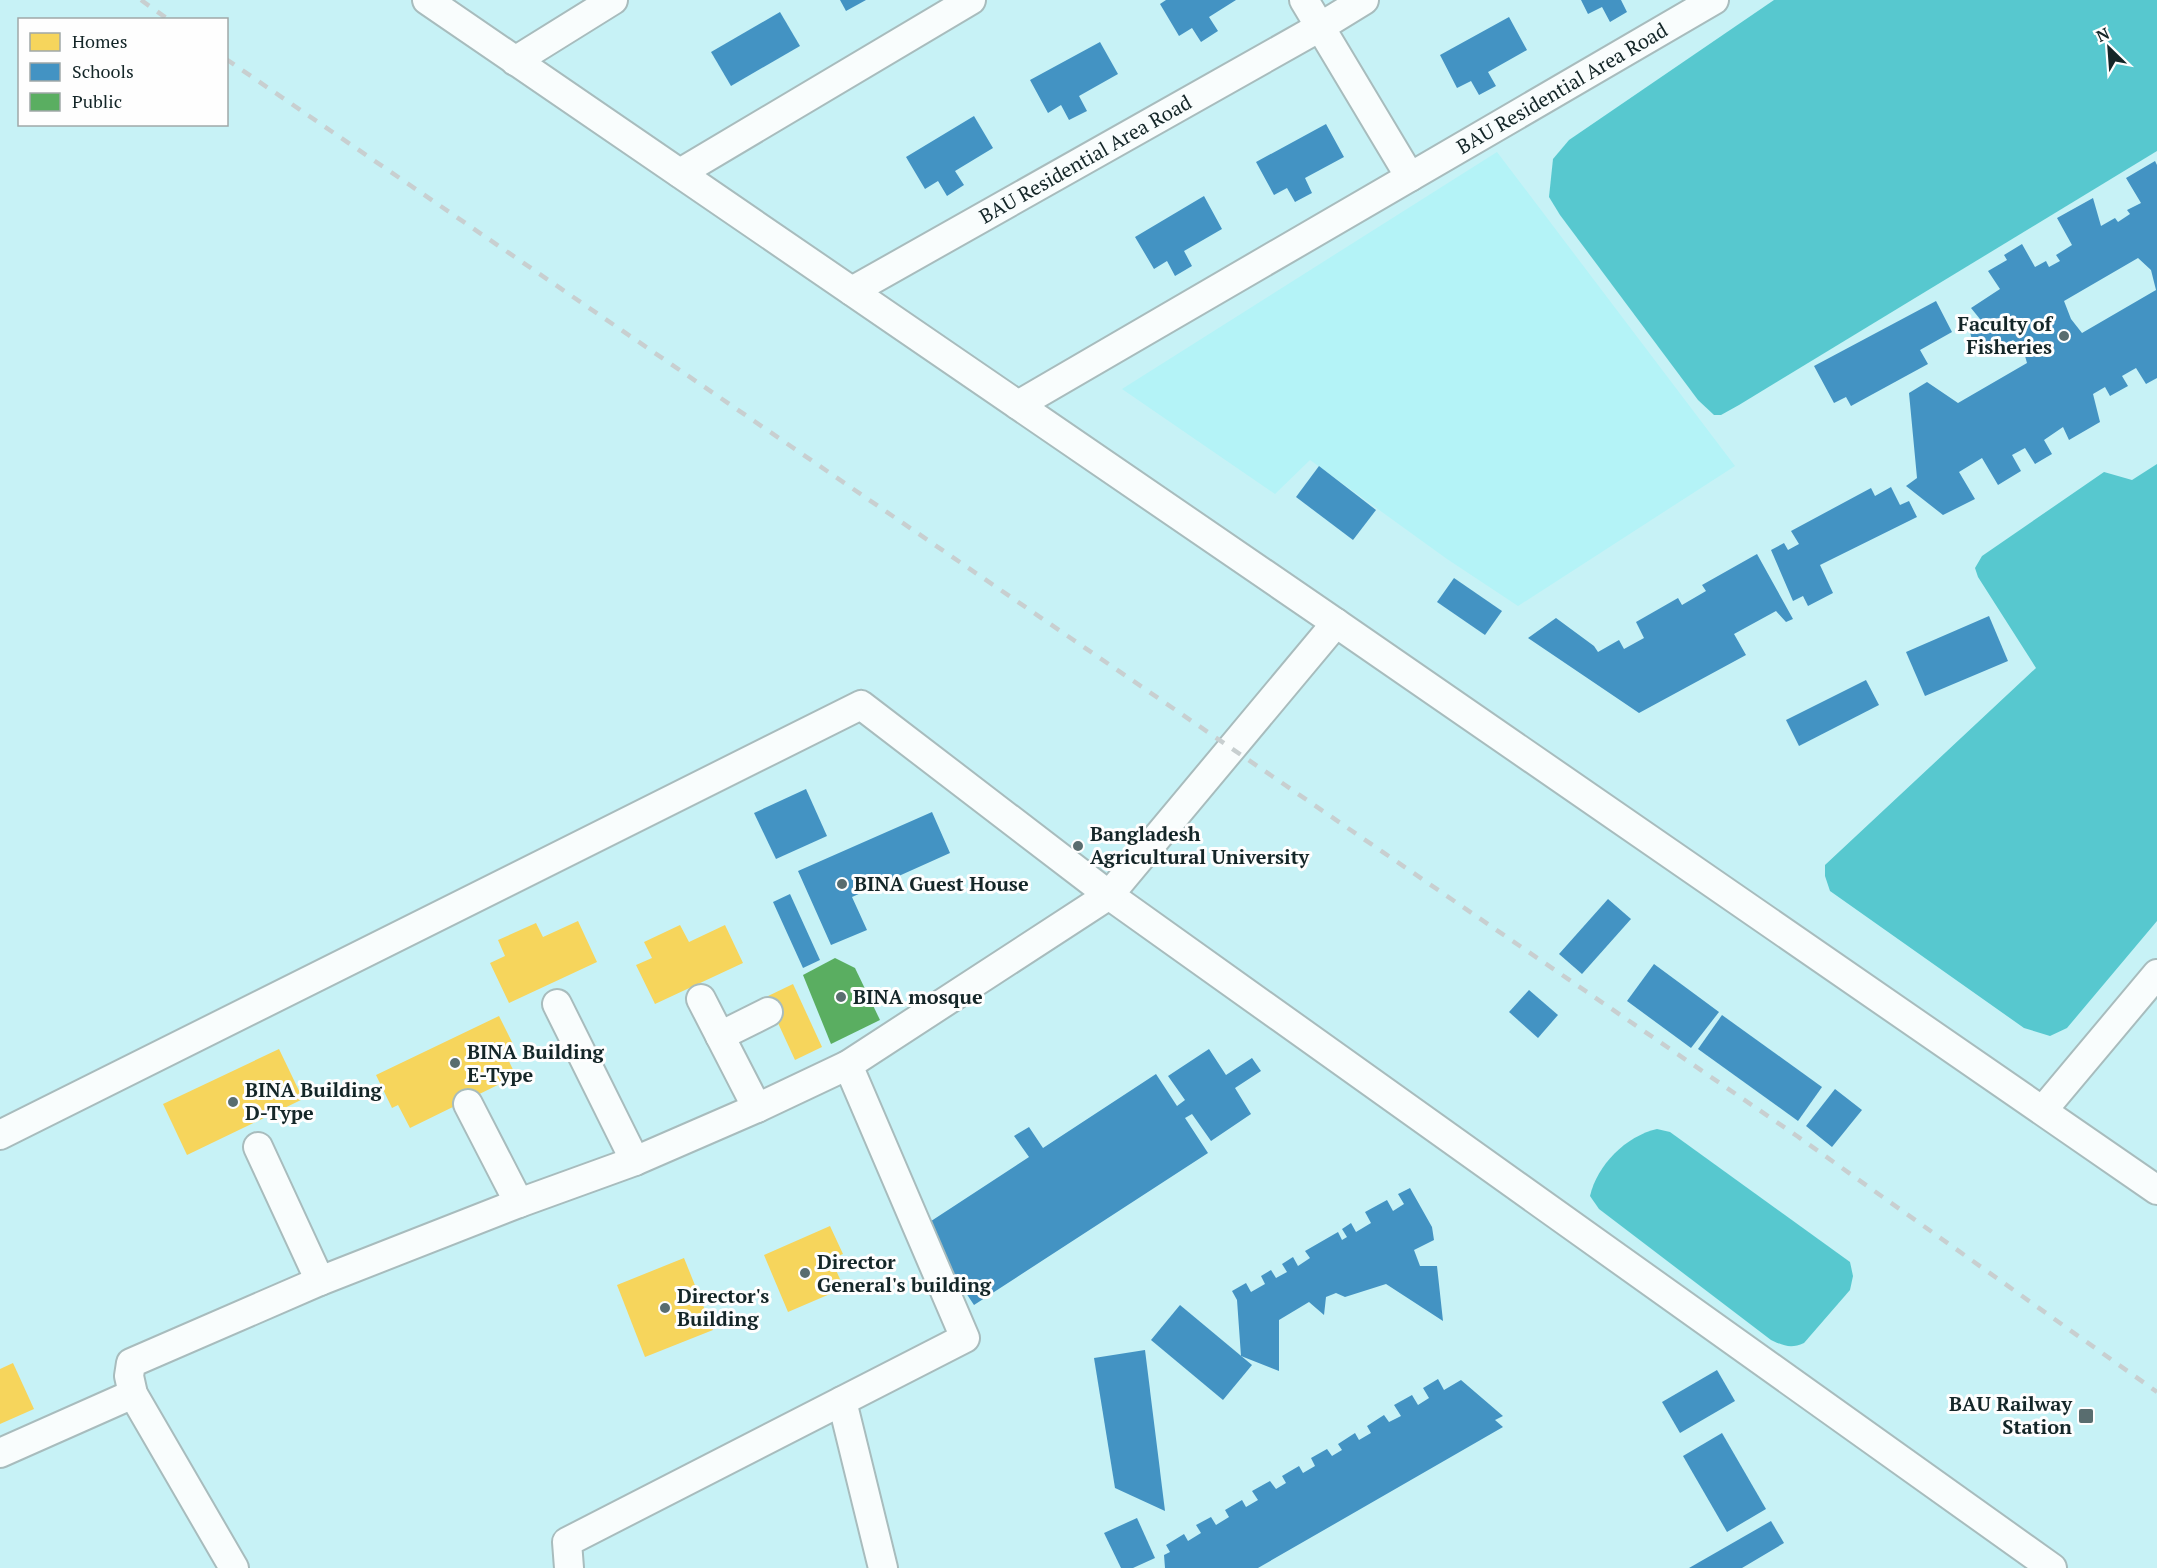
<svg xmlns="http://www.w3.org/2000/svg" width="2157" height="1568" viewBox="0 0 2157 1568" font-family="'PT Serif',serif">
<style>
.built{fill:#c7f2f6;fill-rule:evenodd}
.green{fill:#b4f3f7}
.water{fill:#57c8cf}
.homes{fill:#f6d55c}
.schools{fill:#4393c3;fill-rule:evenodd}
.public{fill:#5aae61}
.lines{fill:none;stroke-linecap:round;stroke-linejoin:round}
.minor-casing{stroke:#a8bcbd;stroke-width:32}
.minor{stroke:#f9fdfd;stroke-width:28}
.rail{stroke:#c8cfd0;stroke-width:4.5;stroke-dasharray:10 10;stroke-linecap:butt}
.poi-dot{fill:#596d6f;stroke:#fefefe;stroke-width:2}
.labels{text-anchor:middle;stroke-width:6;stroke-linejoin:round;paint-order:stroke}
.street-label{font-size:20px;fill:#142628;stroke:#fefefe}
.poi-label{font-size:20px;font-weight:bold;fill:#142628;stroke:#fefefe;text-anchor:start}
</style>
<rect width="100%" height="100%" fill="#d8f1f3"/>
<path class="built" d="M0 0H2157V1568H0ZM20 20H226V124H20Z"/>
<path class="green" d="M1497 152 1735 466 1518 606 1447 559 1310 460 1275 494 1122 389Z"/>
<g class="water">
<path d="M1774 0H2157V151L1739 405 1721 415H1714L1698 400 1560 215 1549 197 1553 159 1569 140Z"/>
<path d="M2157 464V921L2067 1028 2050 1036 2024 1028 1830 891 1825 876V865L2036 668 1978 577 1975 568 1982 556 2104 472 2132 480Z"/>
<path d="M1657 1129 1670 1132 1850 1262 1853 1276 1850 1290 1804 1343C1791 1349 1784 1346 1771 1340L1599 1209 1590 1196C1597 1165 1626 1136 1657 1129Z"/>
</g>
<g class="homes">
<path d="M578 921 597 962 509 1003 490 963 505 956 498 940 536 923 543 937Z"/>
<path d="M680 925 689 942 725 925 743 963 655 1004 636 965 652 958 644 942Z"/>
<path d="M793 984 822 1047 795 1060 766 997Z"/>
<path d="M499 1016 514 1046 504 1051 516 1076 410 1128 398 1105 392 1108 376 1075Z"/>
<path d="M279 1049 303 1099 187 1155 163 1104Z"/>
<path d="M830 1226 843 1254 831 1259 844 1288 788 1312 764 1255Z"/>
<path d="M684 1258 713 1330 645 1357 617 1285Z"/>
<path d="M13 1363 34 1409 0 1424V1369Z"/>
</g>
<g class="schools">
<path d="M840 0H866L846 11Z"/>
<path d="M1166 0H1236L1209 17 1218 31 1201 42 1192 28 1179 36 1160 4Z"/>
<path d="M1581 0H1621L1627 12 1610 22 1602 7 1588 14Z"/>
<path d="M780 12 800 46 731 86 711 52Z"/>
<path d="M1509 17 1527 50 1488 72 1496 86 1479 95 1471 81 1457 88 1440 55Z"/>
<path d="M1100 42 1118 74 1079 96 1087 111 1069 120 1061 105 1048 113 1030 80Z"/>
<path d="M974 116 993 148 955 171 964 185 947 196 938 181 925 189 906 157Z"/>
<path d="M1326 124 1344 157 1305 178 1312 193 1295 202 1287 188 1274 195 1256 162Z"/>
<path d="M2155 161 2157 165V378L2146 384 2136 368 2122 376 2128 386 2110 396 2105 387 2093 394 2100 422 2069 440 2063 427 2044 440 2052 454 2035 464 2025 448 2012 455 2021 471 1998 485 1982 458 1959 472 1975 499 1943 515 1906 486 1917 478 1909 393 1927 382 1958 403 2027 363 2023 349 2013 340 1985 356H1976L1970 332 1984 324 1971 308 2000 289 1988 271 2007 260 2004 255 2022 244 2035 267 2046 261 2049 267 2060 261 2056 255 2072 245 2057 218 2093 198 2101 226 2115 218 2118 222 2130 214 2127 210 2141 203 2126 178ZM2138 258 2151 270 2156 290 2082 333 2071 319 2064 301Z"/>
<path d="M1204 196 1222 229 1184 251 1192 266 1175 276 1167 261 1154 269 1135 237Z"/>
<path d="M1936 301 1952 332 1920 350 1928 364 1851 406 1846 397 1834 403 1814 366Z"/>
<path d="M1319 466 1376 510 1353 540 1296 497Z"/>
<path d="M1891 487 1900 505 1909 501 1917 517 1820 565 1833 593 1808 606 1803 596 1793 601 1771 550 1784 543 1788 550 1799 544 1791 531 1871 488 1875 496Z"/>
<path d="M1757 554 1793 619 1786 622 1776 611 1734 634 1746 655 1639 713 1528 638 1556 618 1594 646 1598 652 1619 640 1624 649 1644 638 1636 622 1678 598 1682 605 1706 591 1702 585Z"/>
<path d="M1454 578 1502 611 1485 635 1437 602Z"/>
<path d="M1989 616 2008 661 1925 696 1906 652Z"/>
<path d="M1866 680 1879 705 1799 746 1786 720Z"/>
<path d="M806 789 827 836 776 859 754 813Z"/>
<path d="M932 812 950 853 852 897 867 930 831 945 798 871Z"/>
<path d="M790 894 820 960 803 968 773 902Z"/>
<path d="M1608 899 1631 919 1582 974 1559 954Z"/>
<path d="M1654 964 1719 1012 1691 1048 1627 1001Z"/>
<path d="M1529 990 1558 1015 1538 1038 1509 1012Z"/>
<path d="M1722 1015 1822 1087 1798 1121 1698 1049Z"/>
<path d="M1209 1049 1226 1075 1252 1058 1261 1071 1235 1088 1251 1114 1211 1141 1192 1114 1185 1118 1208 1153 974 1305 922 1227 1029 1157 1014 1136 1029 1127 1043 1148 1156 1074 1177 1106 1185 1100 1168 1076Z"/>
<path d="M1835 1089 1862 1110 1832 1147 1806 1126Z"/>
<path d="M1410 1188 1432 1227 1434 1240 1414 1250 1420 1266H1437L1443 1321 1386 1284 1345 1297 1336 1293 1326 1297 1324 1315 1309 1302 1279 1320V1371L1241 1356 1237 1300 1232 1291 1246 1283 1251 1292 1265 1284 1261 1276 1271 1270 1276 1278 1287 1272 1282 1264 1293 1257 1298 1266 1310 1258 1305 1251 1338 1232 1342 1240 1347 1237 1342 1229 1351 1223 1356 1232 1371 1223 1365 1212 1387 1200 1393 1211 1404 1204 1398 1194Z"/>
<path d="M1180 1305 1252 1365 1223 1400 1151 1340Z"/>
<path d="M1145 1350 1165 1511 1115 1488 1094 1358Z"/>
<path d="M1717 1370 1735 1401 1680 1433 1662 1402Z"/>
<path d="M1438 1379 1444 1390 1461 1380 1503 1416 1495 1420 1503 1427 1258 1568H1165L1164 1555 1170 1552 1166 1545 1184 1534 1188 1541 1201 1533 1196 1525 1211 1517 1216 1525 1229 1517 1225 1510 1242 1500 1246 1507 1258 1500 1252 1491 1270 1481 1276 1489 1286 1483 1282 1476 1299 1466 1303 1473 1315 1466 1311 1458 1327 1449 1332 1456 1342 1450 1338 1444 1355 1433 1359 1440 1371 1433 1367 1426 1384 1415 1389 1422 1401 1416 1394 1405 1412 1395 1418 1405 1429 1398 1423 1388Z"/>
<path d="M1722 1433 1766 1509 1727 1532 1683 1456Z"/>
<path d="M1137 1518 1155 1558 1133 1568H1121L1104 1533Z"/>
<path d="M1771 1521 1784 1543 1742 1568H1689Z"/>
</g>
<path class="public" d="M835 958 855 968 880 1020 831 1044 803 975Z"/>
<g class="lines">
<defs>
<g id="minor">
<path d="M427 0 1336 623 2157 1190"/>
<path d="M515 61 613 0"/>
<path d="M680 173 971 0"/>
<path id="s1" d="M1410 177 1714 0"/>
<path id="s2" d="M852 291 1320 27 1364 0"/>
<path d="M1018 405 1410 177 1304 0"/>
<path d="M701 999 757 1108"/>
<path d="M557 1004 635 1161"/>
<path d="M720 1036 768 1012"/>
<path d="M468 1104 519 1203"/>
<path d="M2043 1110 2157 974"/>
<path d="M0 1135 861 705 1109 895 2052 1568"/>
<path d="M258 1147 320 1281"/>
<path d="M842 1401 883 1568"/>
<path d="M0 1453 133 1394"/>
<path d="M234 1568 133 1394 129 1376 131 1363 320 1281 519 1203 635 1161 757 1108 848 1065 1109 895 1336 623"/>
<path d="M569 1568 567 1542 965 1338 848 1065"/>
</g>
</defs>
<use href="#minor" class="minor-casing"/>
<use href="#minor" class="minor"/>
<g class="rail">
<path d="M141 0 169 20"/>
<path d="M226 59 1797 1136 2157 1392"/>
</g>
</g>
<g class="poi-dot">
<circle cx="2064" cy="336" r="6"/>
<circle cx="1078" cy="846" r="6"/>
<circle cx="842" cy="884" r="6"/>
<circle cx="841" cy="997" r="6"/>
<circle cx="455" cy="1063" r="6"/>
<circle cx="233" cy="1102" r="6"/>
<circle cx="805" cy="1273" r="6"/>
<circle cx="665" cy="1308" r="6"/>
<rect x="2078" y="1408" width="16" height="16" rx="3"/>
</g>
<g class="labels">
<g class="street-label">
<text dy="7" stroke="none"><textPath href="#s1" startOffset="176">BAU Residential Area Road</textPath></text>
<text dy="7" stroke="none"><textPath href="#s2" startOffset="268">BAU Residential Area Road</textPath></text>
</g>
<g class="poi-label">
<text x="2052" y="331" text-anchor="end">Faculty of<tspan x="2052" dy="23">Fisheries</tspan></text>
<text x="1090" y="841">Bangladesh<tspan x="1090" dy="23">Agricultural University</tspan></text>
<text x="854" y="891">BINA Guest House</text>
<text x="853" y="1004">BINA mosque</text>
<text x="467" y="1059">BINA Building<tspan x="467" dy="23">E-Type</tspan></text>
<text x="245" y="1097">BINA Building<tspan x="245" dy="23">D-Type</tspan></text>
<text x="817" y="1269">Director<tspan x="817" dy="23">General's building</tspan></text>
<text x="677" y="1303">Director's<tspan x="677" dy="23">Building</tspan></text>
<text x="2072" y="1411" text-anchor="end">BAU Railway<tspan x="2072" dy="23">Station</tspan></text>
</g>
</g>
<rect x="18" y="18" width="210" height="108" fill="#fefefe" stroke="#a0a8a8" stroke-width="1.5"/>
<rect x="30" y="33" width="30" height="18" fill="#f6d55c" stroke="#a0a8a8" stroke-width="1.5"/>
<text x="72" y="48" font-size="18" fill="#142628">Homes</text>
<rect x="30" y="63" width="30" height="18" fill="#4393c3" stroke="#a0a8a8" stroke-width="1.5"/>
<text x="72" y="78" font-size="18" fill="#142628">Schools</text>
<rect x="30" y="93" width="30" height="18" fill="#5aae61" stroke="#a0a8a8" stroke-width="1.5"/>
<text x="72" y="108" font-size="18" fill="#142628">Public</text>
<g transform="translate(2109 48) rotate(335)" stroke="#fefefe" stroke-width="4.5" paint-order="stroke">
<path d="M0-4.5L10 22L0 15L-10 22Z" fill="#142628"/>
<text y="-9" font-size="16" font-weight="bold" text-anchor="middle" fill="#142628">N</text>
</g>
</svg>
